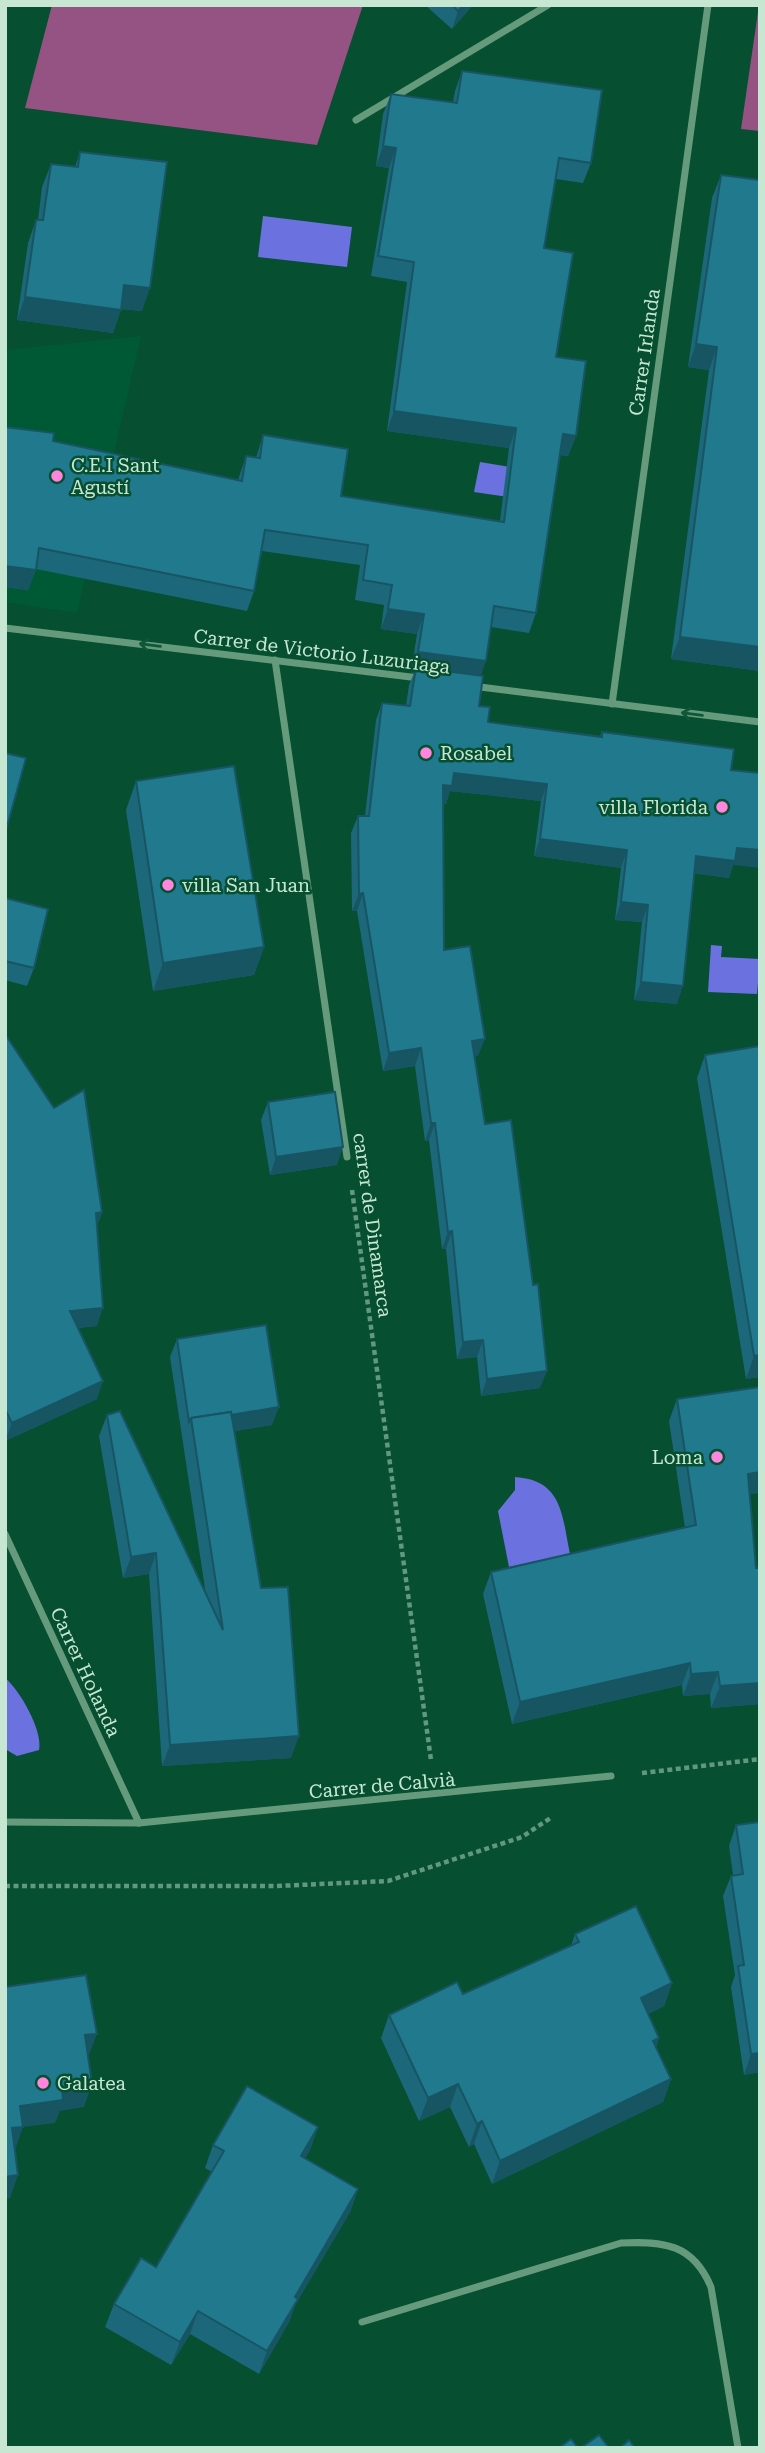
<svg xmlns="http://www.w3.org/2000/svg" width="765" height="2453" viewBox="0 0 765 2453" font-family="'Roboto Serif',serif">
<style>
.built{fill:#005935}
.green{fill:#945382}
.water{fill:#6c71e0}
.lines{fill:none;stroke-linecap:round;stroke-linejoin:round}
.path{stroke:#62987e;stroke-width:4.5;stroke-dasharray:5 3.5;stroke-linecap:butt}
.street{stroke:#659b7c;stroke-width:7}
.wall{fill:#1c687a}
.shaded-wall{fill:#175563}
.building{fill:#21798e;stroke:#175563;stroke-width:2}
.oneway{stroke:#105738}
.poi-dot{fill:#ff85df;stroke:#064f30;stroke-width:2.5}
.labels{text-anchor:middle;stroke-width:5;stroke-linejoin:round;paint-order:stroke}
.street-label{font-size:19px;fill:#c7e7d3;stroke:#064f30}
.poi-label{font-size:19px;fill:#c7e7d3;stroke:#064f30;text-anchor:start}
</style>
<rect width="100%" height="100%" fill="#064f30"/>
<path class="built" d="M141 336 77 613 5 602V350Z"/>
<g class="green">
<path d="M52 5H363L317 145 25 108Z"/>
<path d="M759 5H760V131L741 129Z"/>
</g>
<g class="water">
<path d="M263 216 352 227 347 267 258 257Z"/>
<path d="M480 462 540 472 535 501 474 492Z"/>
<path d="M711 945 722 946 721 957 760 959 757 994 708 992Z"/>
<path d="M515 1477C563 1480 562 1516 570 1554L509 1567 498 1511 515 1490Z"/>
<path d="M5 1678C20 1690 43 1731 39 1750L17 1756 5 1749Z"/>
</g>
<g class="lines">
<g class="path">
<path d="M352 1190 431 1760"/>
<path d="M642 1773 760 1759"/>
<path d="M5 1886H277L388 1881 522 1837 552 1817"/>
</g>
<g class="street">
<path d="M356 120 548 5"/>
<path d="M5 628 419 678"/>
<path d="M275 660 347 1157"/>
<path d="M472 686 760 722"/>
<path d="M612 704 708 5"/>
<path d="M5 1534 139 1823"/>
<path d="M5 1822 139 1823 611 1776"/>
<path d="M362 2322 621 2243C664 2241 693 2244 711 2287L738 2448"/>
</g>
</g>
<g class="wall">
<path d="M425 5H473L452 29Z"/>
<path d="M462 71 591 163 583 183 556 179 544 248 556 357 576 436 568 456 560 455 536 613 529 633 491 627 481 675 479 706 488 722 600 736 602 732 731 770 733 865 729 878 694 873 677 1004 634 1000 642 922 615 920 621 868 534 856 541 801 450 791 446 804 443 803 444 950 478 1056H475L485 1124 540 1388 481 1396 477 1357 457 1359 446 1249H442L429 1140 425 1141 415 1066 383 1071 357 911H352L351 833 358 816H365L376 720 382 703 406 706 409 685 414 673 411 672 417 634 381 629 384 605 355 600 360 565 262 551 254 591 247 611 36 569 28 590 5 587V427L53 441 238 480 246 456 256 458 263 435 341 496 500 521 509 448 387 431 407 282 371 276 389 168 376 166 383 114 391 94 453 102 455 91Z"/>
<path d="M80 152 142 311 121 309 113 333 17 320 28 243 36 220H38L42 187 51 164 75 167Z"/>
<path d="M721 175 760 671 671 659 709 370 688 367 712 198Z"/>
<path d="M136 781 264 947 254 975 153 991 126 810Z"/>
<path d="M5 898 34 968 27 986 5 980Z"/>
<path d="M5 1034 102 1212 97 1226V1326L78 1328 97 1399 5 1441Z"/>
<path d="M760 1046V1377L746 1379 697 1078 705 1055Z"/>
<path d="M268 1102 337 1165 270 1175 261 1120Z"/>
<path d="M177 1339 272 1425 234 1431 291 1758 162 1766 149 1574 123 1578 99 1436 107 1415 206 1595 170 1357Z"/>
<path d="M677 1399 750 1495 760 1704 711 1708 710 1694 683 1696 682 1685 512 1724 483 1594 491 1572 685 1528 669 1421Z"/>
<path d="M760 1822V2072L744 2075 731 1987 735 1975 723 1896 731 1876 733 1875 729 1846 736 1825Z"/>
<path d="M575 1934 672 1983 664 2006 648 2014 659 2038 656 2047 671 2079 663 2102 492 2184 474 2144 469 2147 450 2107 419 2121 381 2038 389 2015 463 1994 571 1946Z"/>
<path d="M318 2127 310 2150 305 2158 358 2189 350 2212 295 2305 289 2322 259 2374 190 2334 171 2365 105 2327 114 2304 156 2267 212 2172 205 2168 213 2145Z"/>
</g>
<g class="shaded-wall">
<path d="M463 5H473L452 29 458 11Z"/>
<path d="M383 146 396 148 389 168 376 166Z"/>
<path d="M124 285 150 288 142 311 116 308Z"/>
<path d="M25 297 121 310 113 333 17 320Z"/>
<path d="M696 344 717 347 709 370 688 367Z"/>
<path d="M394 411 516 428 509 448 387 431Z"/>
<path d="M563 434 576 436 568 456 556 454Z"/>
<path d="M5 566 36 570 28 590 5 587Z"/>
<path d="M388 609 424 614 417 634 381 629Z"/>
<path d="M680 637 760 647V671L671 659Z"/>
<path d="M418 652 486 661 479 681 416 667 414 673 411 672Z"/>
<path d="M454 773 547 784 541 801 450 791 446 804 437 802 443 785Z"/>
<path d="M540 839 627 850 621 868 534 856Z"/>
<path d="M737 848 760 850V868L733 865 729 878 690 873 696 856Z"/>
<path d="M363 893 357 911H352L359 894Z"/>
<path d="M621 902 648 905 642 922 615 920Z"/>
<path d="M264 947 254 975 153 991 163 963Z"/>
<path d="M641 982 683 986 677 1004 634 1000Z"/>
<path d="M485 1039 478 1056 466 1058 472 1041Z"/>
<path d="M421 1048 415 1066 383 1071 389 1053Z"/>
<path d="M431 1123H435L429 1140 425 1141Z"/>
<path d="M343 1147 337 1165 270 1175 276 1157Z"/>
<path d="M102 1212 95 1230 96 1213Z"/>
<path d="M452 1231 446 1249H442L448 1232Z"/>
<path d="M103 1308 97 1326 64 1329 70 1311Z"/>
<path d="M483 1340 477 1357 457 1359 463 1342Z"/>
<path d="M760 1355V1377L746 1379 754 1356Z"/>
<path d="M547 1371 540 1388 481 1396 487 1379Z"/>
<path d="M103 1381 97 1399 5 1441 12 1423Z"/>
<path d="M279 1407 272 1425 194 1438 191 1421Z"/>
<path d="M760 1472V1493L740 1496 748 1474Z"/>
<path d="M156 1553 149 1574 123 1578 131 1557Z"/>
<path d="M690 1663 682 1685 512 1724 520 1702Z"/>
<path d="M718 1672 710 1694 683 1696 691 1674Z"/>
<path d="M760 1683V1704L711 1708 720 1686Z"/>
<path d="M299 1736 291 1758 162 1766 170 1745Z"/>
<path d="M672 1983 664 2006 633 2021 641 1998Z"/>
<path d="M97 2034 88 2057 85 2035Z"/>
<path d="M659 2038 651 2061 653 2041Z"/>
<path d="M760 2053V2072L744 2075 751 2054Z"/>
<path d="M671 2079 663 2102 492 2184 500 2161Z"/>
<path d="M92 2084 84 2107 60 2111 55 2123 23 2127 15 2150 5 2145 20 2106 62 2089Z"/>
<path d="M458 2084 450 2107 419 2121 428 2098Z"/>
<path d="M482 2121 474 2144 469 2147 477 2124Z"/>
<path d="M318 2127 310 2150 292 2179 301 2156Z"/>
<path d="M18 2175 10 2198 5 2199V2177Z"/>
<path d="M358 2189 350 2212 295 2305 289 2322 259 2374 267 2351 295 2297Z"/>
<path d="M198 2311 190 2334 171 2365 180 2342Z"/>
</g>
<g class="building">
<path d="M452 5H463L458 11Z"/>
<path d="M462 71 602 90 591 163 559 158 544 248 573 253 556 357 586 361 576 436 563 434 536 613 494 606 486 661 418 652 424 614 388 609 392 585 363 580 368 545 265 530 254 591 39 548 36 570 5 566V427L54 433 53 441 242 481 246 456 260 458 263 435 348 449 341 496 504 522 516 428 394 411 414 262 378 256 396 148 383 146 391 94 457 103Z"/>
<path d="M80 152 167 162 150 288 124 285 121 310 25 297 36 220H43L51 164 78 167Z"/>
<path d="M721 175 760 180V647L680 637 717 347 696 344Z"/>
<path d="M416 667 483 676 479 706 490 707 488 722 602 737V732L734 749 731 770 760 773V850L737 848 735 861 696 856 683 986 641 982 648 905 621 902 627 850 540 839 547 784 454 773 452 786 443 785 444 950 470 946 485 1039 472 1041 485 1124 511 1120 533 1285 538 1284 547 1371 487 1379 483 1340 463 1342 452 1231 448 1232 435 1123H431L421 1048 389 1053 363 893 359 894 358 816H369L382 703 410 706Z"/>
<path d="M5 753 26 758 5 834Z"/>
<path d="M234 766 264 947 163 963 136 781Z"/>
<path d="M5 898 48 909 34 968 5 961Z"/>
<path d="M5 1034 54 1108 84 1090 102 1212 96 1213 103 1308 70 1311 103 1381 12 1423 5 1409Z"/>
<path d="M760 1046V1355L754 1356 705 1055Z"/>
<path d="M335 1092 343 1147 276 1157 268 1102Z"/>
<path d="M266 1325 279 1407 231 1415V1412L191 1418 189 1422 177 1339Z"/>
<path d="M760 1387V1472L748 1474 756 1568H760V1683L720 1686 718 1672 691 1674 690 1663 520 1702 491 1572 696 1525 677 1399Z"/>
<path d="M120 1411 223 1630 191 1418 231 1412 261 1588 288 1587 299 1736 170 1745 156 1553 131 1557 107 1415Z"/>
<path d="M760 1822V2053L751 2054 738 1966 744 1965 731 1876 743 1874 736 1825Z"/>
<path d="M636 1906 672 1983 641 1998 659 2038 653 2041 671 2079 500 2161 482 2121 477 2124 458 2084 428 2098 389 2015 457 1982 463 1994 579 1942 575 1934Z"/>
<path d="M86 1975 97 2034 85 2035 92 2084 62 2089 63 2100 20 2106 23 2127 12 2128 18 2175 5 2177V1987Z"/>
<path d="M247 2086 318 2127 301 2156 358 2189 295 2297 298 2299 267 2351 198 2311 180 2342 114 2304 141 2258 156 2267 224 2151 213 2145Z"/>
<path d="M599 2435 609 2448H581Z"/>
<path d="M571 2439 578 2448H559Z"/>
<path d="M629 2440 635 2448H620Z"/>
</g>
<defs><path id="oneway-shaft" d="M-6 0H5M1.5-3L5.5 0L1.5 3" fill="none" stroke-width="1.6" stroke-linecap="round" stroke-linejoin="round" transform="scale(1.75)"/></defs>
<g class="oneway">
<use href="#oneway-shaft" transform="translate(150 645) rotate(-173)"/>
<use href="#oneway-shaft" transform="translate(692 714) rotate(-173)"/>
</g>
<g class="poi-dot">
<circle cx="57" cy="476" r="7"/>
<circle cx="426" cy="753" r="7"/>
<circle cx="722" cy="807" r="7"/>
<circle cx="168" cy="885" r="7"/>
<circle cx="717" cy="1457" r="7"/>
<circle cx="43" cy="2083" r="7"/>
</g>
<g class="labels">
<g class="street-label">
<text transform="translate(644 352) rotate(-82)" y="7">Carrer Irlanda</text>
<text transform="translate(322 651) rotate(7)" y="7">Carrer de Victorio Luzuriaga</text>
<text transform="translate(373 1225) rotate(82)" y="7">carrer de Dinamarca</text>
<text transform="translate(86 1672) rotate(65)" y="7">Carrer Holanda</text>
<text transform="translate(382 1785) rotate(-5)" y="7">Carrer de Calvià</text>
</g>
<g class="poi-label">
<text x="71" y="472">C.E.I Sant<tspan x="71" dy="22">Agustí</tspan></text>
<text x="440" y="760">Rosabel</text>
<text x="708" y="814" text-anchor="end">villa Florida</text>
<text x="182" y="892">villa San Juan</text>
<text x="703" y="1464" text-anchor="end">Loma</text>
<text x="57" y="2090">Galatea</text>
</g>
</g>
<rect width="765" height="2453" fill="none" stroke="#c7e7d3" stroke-width="14"/>
</svg>
